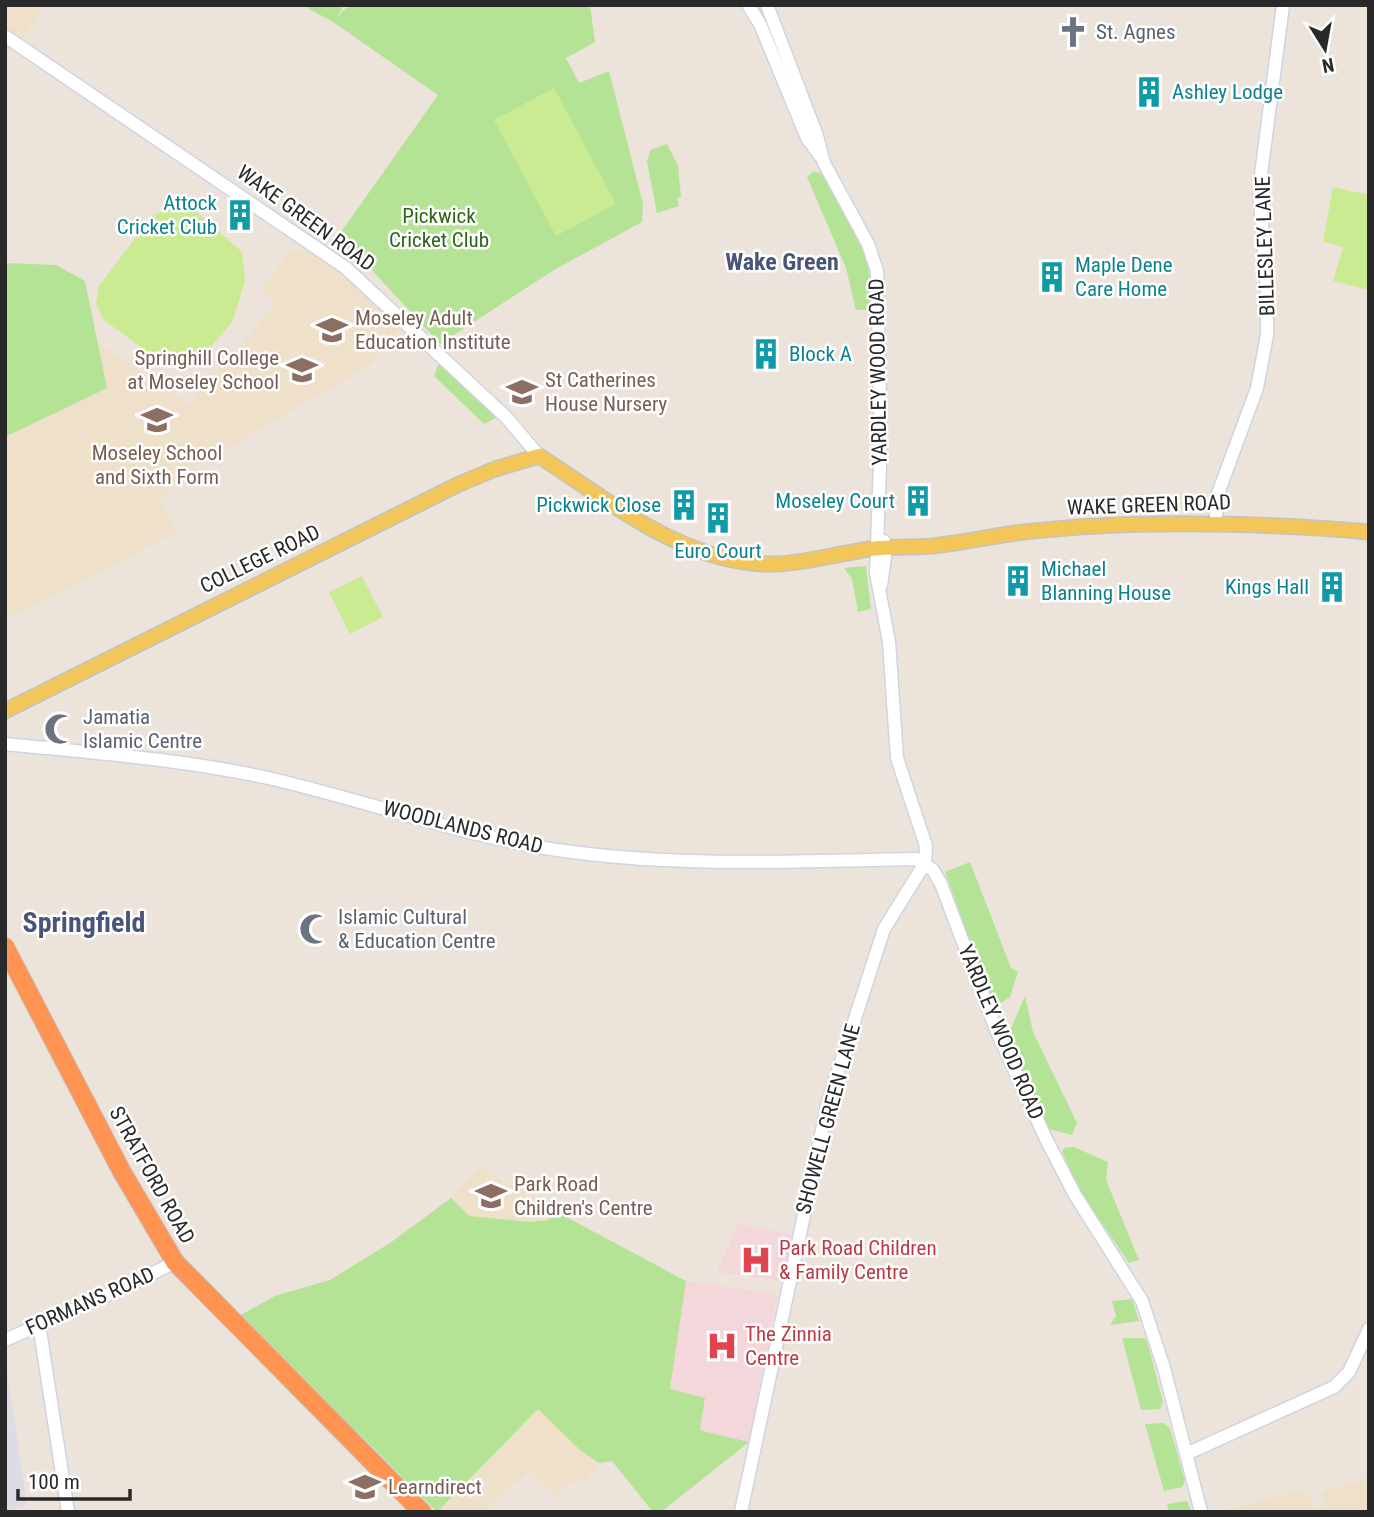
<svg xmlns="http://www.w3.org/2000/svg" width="1374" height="1517" viewBox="0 0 1374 1517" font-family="'Roboto Condensed',sans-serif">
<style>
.industrial{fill:#dddbe4}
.education{fill:#eee0c9}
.medical{fill:#f3d7da}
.green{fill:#b4e396}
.pitch{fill:#caeb91}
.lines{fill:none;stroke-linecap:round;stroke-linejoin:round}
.minor-casing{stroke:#d0d4e2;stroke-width:15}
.major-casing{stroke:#c3c3c3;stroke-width:17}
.highway-casing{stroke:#c3c3c3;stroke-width:20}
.minor{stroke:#fff;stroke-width:12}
.major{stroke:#f2c659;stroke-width:14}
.highway{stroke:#ff9352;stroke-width:18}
.labels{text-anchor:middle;stroke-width:5;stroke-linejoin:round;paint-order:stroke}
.worship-label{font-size:21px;fill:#5b616d;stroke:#fff;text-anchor:start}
.culture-label{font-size:21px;fill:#0d838f;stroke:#fff;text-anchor:start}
.park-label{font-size:21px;fill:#2d6618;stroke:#fff}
.street-label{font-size:21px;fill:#292929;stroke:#fff}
.education-label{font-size:21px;fill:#785e54;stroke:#fff;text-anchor:start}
.health-label{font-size:21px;fill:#be3a42;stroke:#fff;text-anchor:start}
.quarter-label{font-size:24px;font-weight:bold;fill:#49547a;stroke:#fff}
.district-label{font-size:28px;font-weight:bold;fill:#49547a;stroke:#fff}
</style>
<rect width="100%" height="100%" fill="#ece3da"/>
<path class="industrial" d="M5 1358 27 1505 14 1508 15 1512H5Z"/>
<g class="education">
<path d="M5 5H46L21 40 5 29Z"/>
<path d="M292 249 321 254 344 269 401 328 370 365 351 373 352 376 185 472 160 500 177 532 5 619V437L106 388 98 343 190 404 276 303 261 289Z"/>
<path d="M481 1168 524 1194 555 1211 548 1220 532 1222 469 1216 451 1198Z"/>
<path d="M538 1409 581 1451 599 1463 587 1480 573 1481 556 1497 529 1470 485 1512H437Z"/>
<path d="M1369 1478V1512H1218L1301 1490 1303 1497 1311 1495 1315 1509 1326 1507 1322 1492Z"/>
</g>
<g class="medical">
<path d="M739 1223 792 1235 783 1281 717 1272Z"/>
<path d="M686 1281 775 1294 777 1297 749 1442 703 1431 669 1389Z"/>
</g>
<g class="green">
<path d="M302 5H344L337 17 349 5H590L595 42 566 58 579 83 609 71 643 204 642 222 554 270 440 344 358 255 334 242 438 95 333 22Z"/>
<path d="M667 144 678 166 681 197 677 199 679 206 657 213 647 162 650 150Z"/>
<path d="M813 172 823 173C851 222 872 251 873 310H856L846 268 807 177Z"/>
<path d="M5 263 56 265 85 281 107 388 5 437Z"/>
<path d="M438 365H443L498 417 484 424 434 376Z"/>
<path d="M866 566 871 609 858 612 852 579 844 568Z"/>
<path d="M970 862 1011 968 1018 972 1010 997 996 1006 990 998 945 872Z"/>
<path d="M1025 996 1033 1032 1077 1123 1072 1135 1046 1128 1007 1038Z"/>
<path d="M1074 1147 1108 1162 1106 1180 1139 1260 1129 1263 1082 1194 1062 1152 1064 1148Z"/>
<path d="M451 1198 469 1216 531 1222 548 1220 555 1211 686 1281 670 1389 705 1398 700 1429 702 1431 749 1442 661 1512H653L612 1461 599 1463 581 1451 538 1409 437 1512 241 1315 275 1296 330 1280 390 1243Z"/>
<path d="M1132 1299 1139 1321 1110 1325 1116 1316 1112 1301Z"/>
<path d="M1122 1338H1144L1147 1341 1163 1402 1160 1409 1141 1410Z"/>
<path d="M1163 1423 1170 1428 1185 1481 1182 1487 1164 1491 1145 1424Z"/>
<path d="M1187 1501 1192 1512H1169L1167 1504Z"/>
</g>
<g class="pitch">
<path d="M554 88 616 204 556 236 494 120Z"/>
<path d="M1333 187 1369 195V290L1333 281 1343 247 1323 242Z"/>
<path d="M175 205 192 208 242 252 245 280 233 321 208 350 190 357 170 360 153 356 104 320 96 304 99 286 152 216Z"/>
<path d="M362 576 383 617 350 634 329 592Z"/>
</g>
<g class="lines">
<defs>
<g id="minor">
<path d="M748 5 760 24 807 138 820 156"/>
<path d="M767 5 817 136 824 163 868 244 877 271 881 437 876 573 889 642 897 758 926 846 925 863"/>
<path d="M5 36 346 268 506 417 539 456"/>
<path d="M1216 522V499L1257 388 1267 335V286L1259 190 1283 5"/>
<path d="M881 585 885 557 884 541"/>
<path d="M5 744C93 753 182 759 268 778 370 801 468 839 572 852 686 867 802 861 916 859L933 870 941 884 997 1032 1047 1141 1075 1195 1142 1301 1164 1368 1201 1512"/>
<path d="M39 1324 68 1512"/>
<path d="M5 1340 130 1285 175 1262"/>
<path d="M1186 1454 1334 1387 1349 1372 1369 1329"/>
<path d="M741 1512 828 1102 884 929 925 863"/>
</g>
<path id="major" d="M5 711 457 485 495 469 539 456C599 494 656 542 728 559 778 571 810 559 858 551 882 546 907 548 932 546 960 543 988 537 1015 533 1133 519 1251 522 1369 532"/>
<path id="highway" d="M5 947 122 1172 175 1262 422 1512"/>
</defs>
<use href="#minor" class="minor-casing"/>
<use href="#major" class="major-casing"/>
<use href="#highway" class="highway-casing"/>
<use href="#minor" class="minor"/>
<use href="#major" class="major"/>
<use href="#highway" class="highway"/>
</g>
<defs>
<symbol id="church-bare" viewBox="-9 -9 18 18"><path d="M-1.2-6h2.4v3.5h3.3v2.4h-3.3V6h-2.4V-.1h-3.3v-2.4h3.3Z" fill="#6b7280" stroke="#fff" stroke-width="2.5" paint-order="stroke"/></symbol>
<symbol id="building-bare" viewBox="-9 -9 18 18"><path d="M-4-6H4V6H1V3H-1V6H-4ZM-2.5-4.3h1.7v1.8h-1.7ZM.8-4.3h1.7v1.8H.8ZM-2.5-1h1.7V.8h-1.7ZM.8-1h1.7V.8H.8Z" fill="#0f9aa8" stroke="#fff" stroke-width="2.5" paint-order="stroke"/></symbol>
<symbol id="university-bare" viewBox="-9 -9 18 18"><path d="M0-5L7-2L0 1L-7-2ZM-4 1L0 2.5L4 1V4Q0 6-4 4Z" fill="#8d6e63" stroke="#fff" stroke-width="2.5" paint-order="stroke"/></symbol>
<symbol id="school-bare" viewBox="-9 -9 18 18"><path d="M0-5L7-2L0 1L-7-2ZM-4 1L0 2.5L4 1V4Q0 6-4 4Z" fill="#8d6e63" stroke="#fff" stroke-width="2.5" paint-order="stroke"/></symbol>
<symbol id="mosque-bare" viewBox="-9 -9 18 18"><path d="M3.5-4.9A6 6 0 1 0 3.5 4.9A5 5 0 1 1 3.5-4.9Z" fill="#6b7280" stroke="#fff" stroke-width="2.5" paint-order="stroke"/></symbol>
<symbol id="hospital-bare" viewBox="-9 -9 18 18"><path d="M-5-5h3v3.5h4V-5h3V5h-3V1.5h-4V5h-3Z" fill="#e0444e" stroke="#fff" stroke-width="2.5" paint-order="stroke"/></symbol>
</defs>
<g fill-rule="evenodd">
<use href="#church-bare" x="1051" y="10" width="44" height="44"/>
<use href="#building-bare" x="1127" y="70" width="44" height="44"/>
<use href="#building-bare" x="218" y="193" width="44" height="44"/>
<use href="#building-bare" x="1030" y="255" width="44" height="44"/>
<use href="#university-bare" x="310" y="308" width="44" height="44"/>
<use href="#building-bare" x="744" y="332" width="44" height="44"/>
<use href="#university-bare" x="280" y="348" width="44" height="44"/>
<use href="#school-bare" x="500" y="370" width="44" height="44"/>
<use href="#school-bare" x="135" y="398" width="44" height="44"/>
<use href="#building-bare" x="896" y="479" width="44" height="44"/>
<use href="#building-bare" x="662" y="483" width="44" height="44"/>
<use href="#building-bare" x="696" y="496" width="44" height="44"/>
<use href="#building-bare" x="996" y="559" width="44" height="44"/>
<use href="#building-bare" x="1310" y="565" width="44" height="44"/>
<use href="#mosque-bare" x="38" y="707" width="44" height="44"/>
<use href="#mosque-bare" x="293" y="907" width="44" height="44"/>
<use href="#school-bare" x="469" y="1174" width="44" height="44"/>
<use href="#hospital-bare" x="734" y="1238" width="44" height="44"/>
<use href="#hospital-bare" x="700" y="1324" width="44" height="44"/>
<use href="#university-bare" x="343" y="1465" width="44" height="44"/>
</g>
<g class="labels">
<g class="worship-label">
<text x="1096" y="39">St. Agnes</text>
<text x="83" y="724">Jamatia<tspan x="83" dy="24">Islamic Centre</tspan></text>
<text x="338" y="924">Islamic Cultural<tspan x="338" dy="24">&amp; Education Centre</tspan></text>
</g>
<g class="culture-label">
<text x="1172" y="99">Ashley Lodge</text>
<text x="217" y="210" text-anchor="end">Attock<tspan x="217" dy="24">Cricket Club</tspan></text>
<text x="1075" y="272">Maple Dene<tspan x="1075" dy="24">Care Home</tspan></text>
<text x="789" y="361">Block A</text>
<text x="895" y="508" text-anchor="end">Moseley Court</text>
<text x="661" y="512" text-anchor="end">Pickwick Close</text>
<text x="718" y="558" text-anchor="middle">Euro Court</text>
<text x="1041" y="576">Michael<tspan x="1041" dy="24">Blanning House</tspan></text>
<text x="1309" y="594" text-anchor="end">Kings Hall</text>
</g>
<g class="park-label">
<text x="439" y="223">Pickwick<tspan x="439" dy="24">Cricket Club</tspan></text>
</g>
<g class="street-label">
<text transform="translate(306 218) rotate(36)" y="7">WAKE GREEN ROAD</text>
<text transform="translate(1265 246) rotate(-92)" y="7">BILLESLEY LANE</text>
<text transform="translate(878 372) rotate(-91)" y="7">YARDLEY WOOD ROAD</text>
<text transform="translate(1149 505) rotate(-2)" y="7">WAKE GREEN ROAD</text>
<text transform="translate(260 559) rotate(-26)" y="7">COLLEGE ROAD</text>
<text transform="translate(463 827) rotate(14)" y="7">WOODLANDS ROAD</text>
<text transform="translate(1001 1032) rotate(67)" y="7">YARDLEY WOOD ROAD</text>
<text transform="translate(828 1119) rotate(-75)" y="7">SHOWELL GREEN LANE</text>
<text transform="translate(152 1175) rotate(61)" y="7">STRATFORD ROAD</text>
<text transform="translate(90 1301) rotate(-24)" y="7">FORMANS ROAD</text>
</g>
<g class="education-label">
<text x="355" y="325">Moseley Adult<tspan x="355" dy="24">Education Institute</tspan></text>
<text x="279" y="365" text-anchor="end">Springhill College<tspan x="279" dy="24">at Moseley School</tspan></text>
<text x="545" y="387">St Catherines<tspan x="545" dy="24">House Nursery</tspan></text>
<text x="157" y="460" text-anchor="middle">Moseley School<tspan x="157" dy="24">and Sixth Form</tspan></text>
<text x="514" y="1191">Park Road<tspan x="514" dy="24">Children's Centre</tspan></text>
<text x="388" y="1494">Learndirect</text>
</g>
<g class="health-label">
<text x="779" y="1255">Park Road Children<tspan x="779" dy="24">&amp; Family Centre</tspan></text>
<text x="745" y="1341">The Zinnia<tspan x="745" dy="24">Centre</tspan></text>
</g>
<g class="quarter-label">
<text x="782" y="270">Wake Green</text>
</g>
<g class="district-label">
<text x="84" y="932">Springfield</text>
</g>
</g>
<rect width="1374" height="1517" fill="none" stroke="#292929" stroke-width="14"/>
<g transform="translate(1325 49) rotate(169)" stroke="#ffffff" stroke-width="5" paint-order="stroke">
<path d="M0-5L12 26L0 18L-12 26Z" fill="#292929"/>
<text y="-10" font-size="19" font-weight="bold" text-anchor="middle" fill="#292929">N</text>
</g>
<path d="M18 1489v10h112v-10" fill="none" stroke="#292929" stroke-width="3.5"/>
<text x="28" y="1489" font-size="21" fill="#292929" stroke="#ffffff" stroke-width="5" paint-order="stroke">100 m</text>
</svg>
